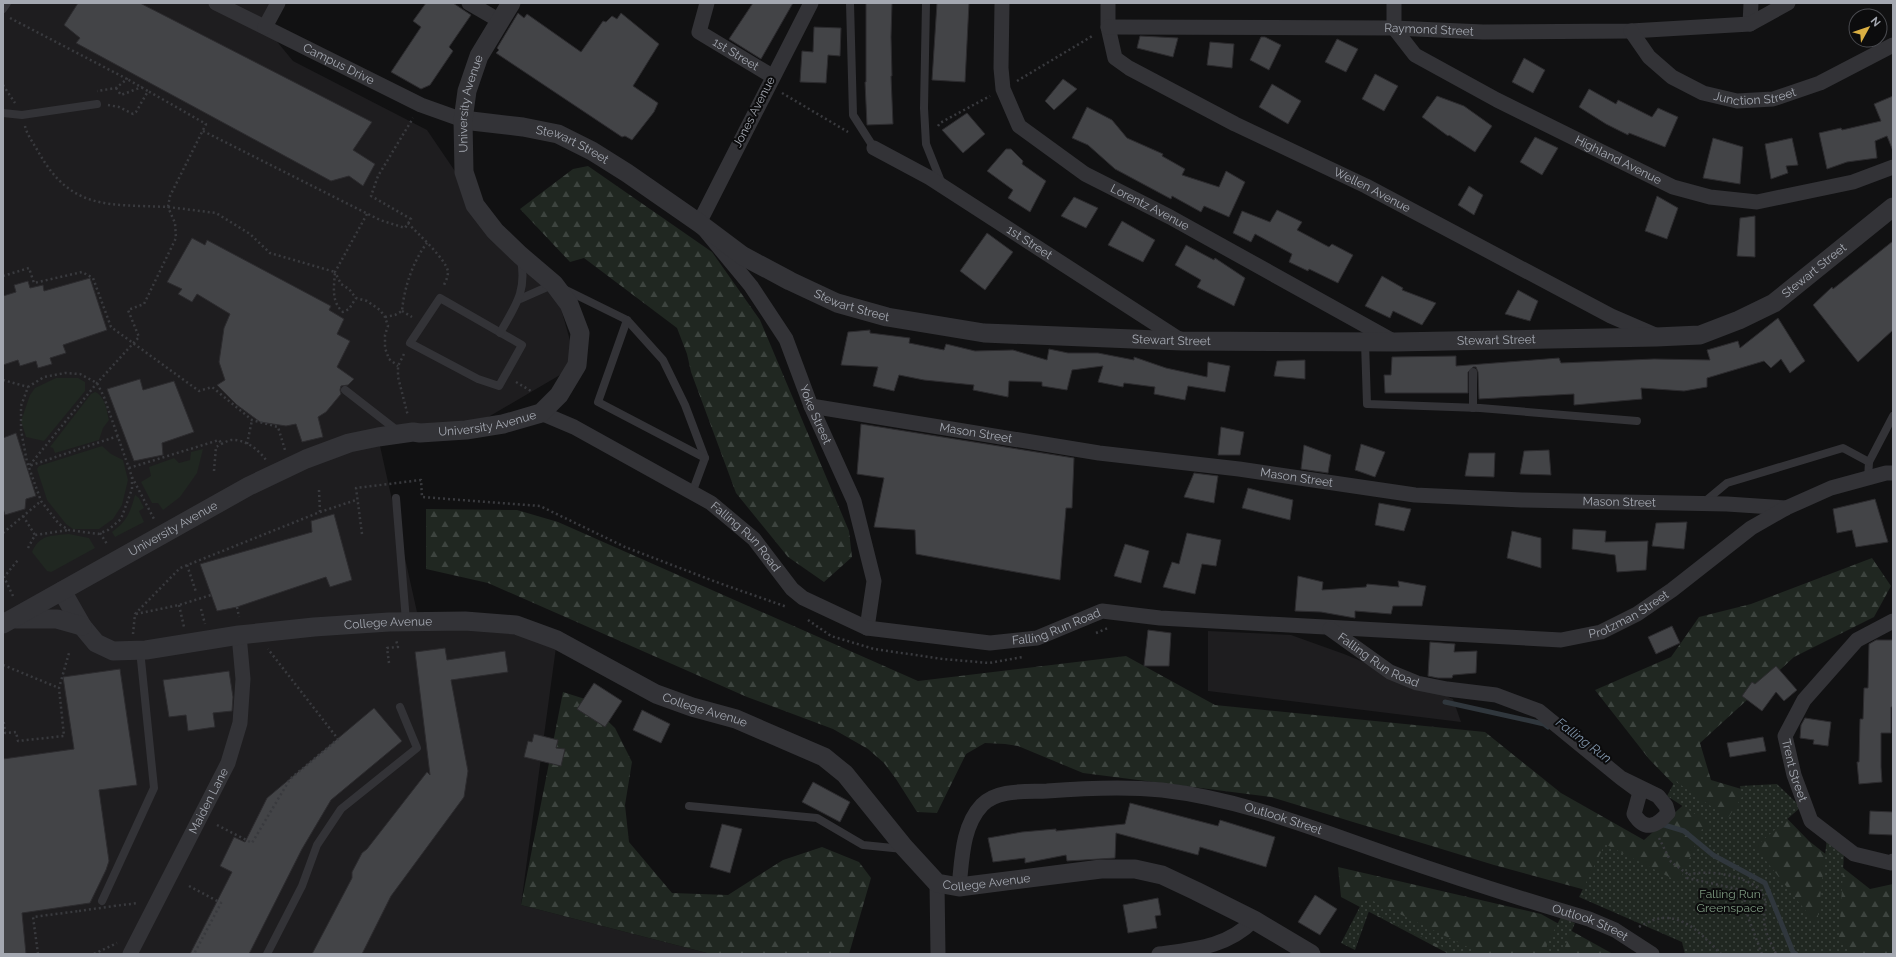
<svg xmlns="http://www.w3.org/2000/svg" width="1896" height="957" viewBox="0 0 1896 957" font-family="Raleway,sans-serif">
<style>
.built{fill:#1e1d1f}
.grass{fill:#202721}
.forest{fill:url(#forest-firs)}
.park{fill:url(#park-dots)}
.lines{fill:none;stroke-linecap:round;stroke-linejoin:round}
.stream{stroke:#30373d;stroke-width:5}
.building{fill:#434447;stroke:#2c2b2e}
.path{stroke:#393a3e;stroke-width:2.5;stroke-dasharray:2 3;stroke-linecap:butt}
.service{stroke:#333337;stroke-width:8}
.minor{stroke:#333337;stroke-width:15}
.tertiary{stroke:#333337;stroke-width:19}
.path-bridge{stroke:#393a3e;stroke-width:2.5;stroke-dasharray:2 3;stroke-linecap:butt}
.labels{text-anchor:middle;stroke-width:4;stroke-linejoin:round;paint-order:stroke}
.street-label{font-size:12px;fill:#a4a8b1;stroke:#0c0c0d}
.park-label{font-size:12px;fill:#7e9a81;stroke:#0c0c0d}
.water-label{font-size:13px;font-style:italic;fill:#7f93a9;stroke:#0c0c0d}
</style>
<defs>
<pattern id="forest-firs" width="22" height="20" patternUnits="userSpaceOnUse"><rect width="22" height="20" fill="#202721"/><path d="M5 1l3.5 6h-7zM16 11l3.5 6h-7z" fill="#3d443f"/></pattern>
<pattern id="park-dots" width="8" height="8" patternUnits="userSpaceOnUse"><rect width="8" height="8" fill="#202721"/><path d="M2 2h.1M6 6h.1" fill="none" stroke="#3d443f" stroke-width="1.8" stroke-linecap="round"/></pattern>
</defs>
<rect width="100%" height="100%" fill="#111112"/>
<g class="built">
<path d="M3 3H281L265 27 293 61 427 130 495 230 554 284 577 365 466 430 378 437 419 621 557 640 521 905 711 954H3Z"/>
<path d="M1208 631 1291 635 1344 654 1453 699 1461 722 1208 691Z"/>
</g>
<g class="grass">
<path d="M56 378H78L85 382V391L44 441 26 437 21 421 30 395 35 388Z"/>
<path d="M95 392C105 396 107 411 109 420L103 428 99 440 55 453 53 448 50 447 91 394Z"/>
<path d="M102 446 111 454 123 460 128 480 122 505 113 519 99 529H73L66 524 47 500 37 469 39 466Z"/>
<path d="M203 449 197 473 180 497 163 510 158 503H152L141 482 151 476 149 467 174 458 179 463 190 460 191 452Z"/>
<path d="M135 495 139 498 144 508 139 511 144 522 115 537 112 532C127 521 130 513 135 495Z"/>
<path d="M69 534 89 538 95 548 55 570 51 572 47 571 32 552C40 534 51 536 69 534Z"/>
</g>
<g class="forest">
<path d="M588 166 712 252 760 320 849 531 852 557 824 582 788 557 736 493 691 372 687 354 677 328 584 258 570 262 520 209 573 169Z"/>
<path d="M426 509 517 510 558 522 918 681 1126 656 1215 705 1485 732 1561 793 1644 840 1689 800 1649 759 1595 690 1671 657 1699 617 1751 604 1872 558 1891 586 1874 617 1794 657 1700 743 1711 780 1765 796 1809 841 1870 889 1893 884V954H1699L1648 907 1494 865 1271 797 1083 773 1018 746 1005 744 985 743 966 754 937 813 917 812 896 779 884 763 868 749 833 729 747 697 488 583 426 569Z"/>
<path d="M563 692 585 699 615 728 632 762 625 805 629 842 672 893 728 895 783 860 822 847 859 862 871 878 849 954H711L521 905Z"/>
<path d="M1338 867 1541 914 1613 954H1449L1341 897Z"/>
</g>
<g class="park">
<path d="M1675 781 1728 818 1742 797 1740 786 1777 784 1801 807 1755 847 1817 925 1827 838 1844 854 1839 938 1853 954H1685L1682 942 1579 897 1605 844 1679 882 1702 829 1708 832 1712 825 1667 796Z"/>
<path d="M1365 897 1482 954H1457L1369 911 1355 950 1341 943Z"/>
<path d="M1561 917 1575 923 1562 954H1542Z"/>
</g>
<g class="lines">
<g class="stream">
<path d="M1445 702 1544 724 1548 727"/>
<path d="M1661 824 1684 831 1713 855 1765 883 1793 952 1796 954"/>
</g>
</g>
<g class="building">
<path d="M78 3H140L372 122 353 150 375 164 363 186 349 176 331 181 76 43 80 38 64 25Z"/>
<path d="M426 3H453L471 15 449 47 453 51 430 85 421 89 391 72 421 27 413 21Z"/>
<path d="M753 3H793L761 59 729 39Z"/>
<path d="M866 3H892L891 37 892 76H891L893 124 867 125 865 82H866Z"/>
<path d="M937 3H969L965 82 932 80Z"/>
<path d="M518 13 524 18 527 14 581 52 603 21 606 22 612 16 617 19 621 13 659 44 633 86 658 103 654 112 632 140 625 136 622 137 496 53 499 50 497 48Z"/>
<path d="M814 27 841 28 840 56 828 55 826 83 800 82 802 51 813 52Z"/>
<path d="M1140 36 1178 38 1173 57 1137 48Z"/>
<path d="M1261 37H1265L1281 45 1269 70 1250 60Z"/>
<path d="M1337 39 1358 49 1346 72 1325 62Z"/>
<path d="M1210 42 1234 44 1232 68 1207 65Z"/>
<path d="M1524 58 1545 70 1533 93 1512 82Z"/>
<path d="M1375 74 1398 86 1384 111 1362 99Z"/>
<path d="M1063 79 1077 89 1054 110 1045 101Z"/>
<path d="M1272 84 1301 101 1288 124 1259 107Z"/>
<path d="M1589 89 1616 104 1618 100 1652 117 1658 108 1678 117 1665 147 1629 133 1628 135 1606 124 1579 107Z"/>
<path d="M1437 96 1464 106 1492 126 1475 152 1449 135 1448 136 1422 117Z"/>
<path d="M1893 96V151L1887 136 1875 141 1877 158 1847 162 1827 169 1819 133 1841 128 1842 130 1881 121 1874 104Z"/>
<path d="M1087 107 1112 120 1127 138 1163 154 1162 156 1185 169 1182 175 1219 187 1226 171 1245 182 1229 217 1204 206 1201 212 1172 196 1171 199 1115 169 1088 145 1072 138Z"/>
<path d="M967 113 985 134 963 153 942 130Z"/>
<path d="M1535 137 1558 148 1542 175 1520 162Z"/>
<path d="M1713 138 1743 147 1740 184 1703 178Z"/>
<path d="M1792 138 1798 165 1786 166 1788 173 1771 179 1765 144Z"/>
<path d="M1006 149H1011L1023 161 1022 164 1046 181 1030 212 1008 198 1013 190 987 171Z"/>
<path d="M1469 186 1483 195 1474 215 1458 205Z"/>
<path d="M1657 196 1678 208 1667 239 1645 231Z"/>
<path d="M1074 197 1098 208 1086 228 1061 216Z"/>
<path d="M1277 210 1302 222 1297 230 1329 247 1332 244 1353 255 1338 283 1309 269 1308 271 1289 262 1292 254 1255 234 1251 242 1233 233 1242 211 1270 222Z"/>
<path d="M1755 216V257L1737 256 1740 218Z"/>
<path d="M1122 221 1155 240 1143 262 1108 245Z"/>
<path d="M987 233 1013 252 985 290 960 271Z"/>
<path d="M192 238 205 245 207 240 331 306 329 310 344 319 337 334 350 341 337 367 354 379 348 385 341 386 340 390 341 394 326 412 318 417 323 437 302 442 296 424 286 426 260 422 237 405 217 385 225 380 219 362 224 328 230 314 197 294 192 302 178 294 182 289 167 282Z"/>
<path d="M1893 241V330L1858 362 1813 305 1832 287 1833 289Z"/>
<path d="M1186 245 1214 260 1215 258 1245 278 1234 306 1197 287 1201 280 1175 265Z"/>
<path d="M1382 276 1403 288 1402 290 1436 303 1422 325 1393 311 1390 318 1365 306Z"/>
<path d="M90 278 107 330 63 345 66 353 50 358 52 364 38 368 36 361 20 366 18 360 3 365V296L16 292 14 285 28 281 30 288 43 285 44 291Z"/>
<path d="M1518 290 1538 301 1530 321 1505 314Z"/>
<path d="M1778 318 1805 361 1790 373 1781 359 1771 368 1764 361 1707 378V387L1684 391 1641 388 1642 399 1574 405V394L1479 399 1478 372 1476 367H1473L1468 372V393H1385L1384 375H1391L1392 357 1456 356V366L1559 358 1561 363 1654 359 1710 360 1707 350 1738 341 1740 348Z"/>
<path d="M870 330V333L910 338 909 343 944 350 946 344 975 351 1013 350 1047 360 1049 349 1068 353H1098L1134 360V357L1166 368 1207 377 1208 362 1230 366 1225 392 1188 386 1185 400 1154 394 1155 387 1124 383 1123 387 1098 382 1103 366 1072 370 1067 390 1042 386V382L1009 381 1008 397 973 390 974 385 924 380 899 375 894 391 873 386 878 367 841 365 848 332Z"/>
<path d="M1305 360V379L1274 376 1277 361Z"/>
<path d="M140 379 143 390 174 381 194 432 162 443 163 455 134 461 107 389Z"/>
<path d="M861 424 1074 458 1072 508H1066L1060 580 916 554 915 530 874 527 884 478 857 474Z"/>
<path d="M1221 427 1244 432 1240 455H1218Z"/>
<path d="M16 433 36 496 26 499 25 509 5 515 3 508V438Z"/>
<path d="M1361 444 1385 452 1375 477 1355 470Z"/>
<path d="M1304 445 1331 455 1328 473 1301 469Z"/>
<path d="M1549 450 1551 475 1520 474 1524 451Z"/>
<path d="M1469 453H1495L1494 477 1465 476Z"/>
<path d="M1194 473 1218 476 1214 503 1184 497Z"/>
<path d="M1248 488 1293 500 1290 520 1242 508Z"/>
<path d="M1875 499 1888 542 1856 547 1852 530 1837 533 1833 509Z"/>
<path d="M1379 503 1411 509 1404 531 1375 525Z"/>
<path d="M334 514 352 580 330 587 326 577 237 607 217 611 200 564 312 532 311 521Z"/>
<path d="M1687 522 1684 549 1652 546 1656 523Z"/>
<path d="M1573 529 1606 531 1605 542 1648 541 1646 570 1617 572 1615 555 1572 549Z"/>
<path d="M1512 531 1541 538V568L1507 558Z"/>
<path d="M1187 533 1221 540 1216 566 1202 564 1195 594 1163 587 1172 562 1179 564Z"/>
<path d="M1125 544 1149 551 1141 583 1114 576Z"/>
<path d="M1298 576 1323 582 1322 590 1366 587 1367 584 1399 587 1398 581 1426 586 1422 606H1393L1391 614 1355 611V618L1321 612 1295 611Z"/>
<path d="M1672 626 1680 643 1656 654 1648 637Z"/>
<path d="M1148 630 1171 633 1169 666H1144Z"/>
<path d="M1876 640H1893V707H1891V733H1881V767L1882 782 1859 784 1857 762H1859L1860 719H1863L1864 688H1868L1869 644Z"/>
<path d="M1430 642 1455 644 1454 652 1477 651 1476 673 1453 675 1452 678H1438L1428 676Z"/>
<path d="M445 648 447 660 505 651 508 672 451 680 468 771 464 797 391 896 362 954H312L352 878V872L362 853 367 849 427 772 430 775 415 652Z"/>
<path d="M1776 666 1797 690 1784 701 1776 692 1762 711 1742 696 1752 682 1755 684Z"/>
<path d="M120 669 137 785 99 790 109 861 106 870 90 903 22 913 26 954H3V759L74 749 63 677Z"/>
<path d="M229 671 233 697 232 711 213 713 215 727 188 731 186 715 169 717 163 680Z"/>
<path d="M594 683 622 701 605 727 577 709Z"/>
<path d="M374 708 402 741 331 800 302 849 249 954H190L232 872 220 866 234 837 245 842 267 798Z"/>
<path d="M642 710 670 724 661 743 633 730Z"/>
<path d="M1805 718 1831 722 1828 746 1813 744 1814 740 1800 738 1801 725Z"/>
<path d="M534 734 558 740 556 748 565 749 561 766 524 757 528 741 532 742Z"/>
<path d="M1763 737 1766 751 1730 757 1727 743Z"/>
<path d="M813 782 850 802 840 822 802 802Z"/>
<path d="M1130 803 1218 826 1220 820 1275 837 1266 867 1200 847 1198 855 1116 833 1115 858 1067 861 1066 855 1025 863V858L993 862 988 838 1022 832 1056 829V831L1125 824Z"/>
<path d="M1870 811 1893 812V835L1869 834Z"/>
<path d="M722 824 742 829 730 873 710 867Z"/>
<path d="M1315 895 1337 909 1320 935 1298 922Z"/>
<path d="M1158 898 1161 915 1155 916 1157 928 1128 933 1123 905Z"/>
</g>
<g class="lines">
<g class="path">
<path d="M10 18 127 79 116 88 97 91"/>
<path d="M1017 81 1094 35"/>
<path d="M3 85 15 103"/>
<path d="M116 88 121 95 142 87"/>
<path d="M782 93 848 132"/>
<path d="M108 105 119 107 133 114 136 112 148 91 127 79"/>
<path d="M25 126C27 135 34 144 39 153 72 211 109 204 168 207L170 196 206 124 148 91"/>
<path d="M938 126 940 123 990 96"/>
<path d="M203 131 380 220 405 228 411 219 371 196 378 176 413 118"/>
<path d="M168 207 216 213 250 234 270 253 335 272C334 287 331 302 343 312L349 309 356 298"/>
<path d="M367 214 335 272 341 284 349 289 356 298 367 301 380 310 385 317 388 326 385 335V348L389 359 398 366"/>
<path d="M408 223C417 233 447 260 448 272 448 277 445 283 443 287"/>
<path d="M3 276 29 268 34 283 82 272 93 278 111 327 199 391 212 387 252 420 278 427 285 450"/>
<path d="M402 311 412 317"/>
<path d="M385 317 395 315 402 311C404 288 413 261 427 243"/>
<path d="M404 354 398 366V377L408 416"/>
<path d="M3 380 28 387"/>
<path d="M516 382 531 391"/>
<path d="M118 436 29 466 97 383 139 337 128 310 144 304 176 238 175 223 168 207"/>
<path d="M247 444 252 420"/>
<path d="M129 468 219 440 222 444"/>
<path d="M214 471 216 447C220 445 226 441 231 440 245 439 258 449 266 460"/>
<path d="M132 477V489L121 519 108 530 98 534 69 530 59 524 41 501 27 462 21 430V406L28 387 44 377 65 373 80 374 97 383 104 397 132 477 154 519"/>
<path d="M319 490 320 512"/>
<path d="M23 516 35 535"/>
<path d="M3 533 41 501"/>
<path d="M100 533 107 544"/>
<path d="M362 534 356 488 421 480 422 497 540 506 625 547 719 583 787 607"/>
<path d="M28 548 35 535 68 530"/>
<path d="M187 565 196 592"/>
<path d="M13 596 4 577 18 560"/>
<path d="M179 605 184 627"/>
<path d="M237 607 239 617"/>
<path d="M201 609 205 624"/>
<path d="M136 614 179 605 211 595"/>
<path d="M808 620 831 636 874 649 943 659 989 663 1023 657"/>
<path d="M1096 633 1108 628"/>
<path d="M133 634 135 614 180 568 320 512 356 500"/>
<path d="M389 663 387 648 398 647 396 640"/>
<path d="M3 665 59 688"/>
<path d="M3 723H4L5 733 16 732 18 741 64 736 59 688 69 653"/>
<path d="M217 825 252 843 290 779 338 739 268 649"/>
<path d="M1659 838 1671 862 1689 875"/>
<path d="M189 886 221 903 194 954"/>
<path d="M114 906 138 903"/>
<path d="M1639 927C1675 904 1696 929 1721 954"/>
<path d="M38 954 33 917 79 911"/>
<path d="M94 954 117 943"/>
<path d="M1762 954 1748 917 1744 898 1737 889 1687 878 1689 875C1706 868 1758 877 1764 897 1767 904 1764 912 1764 919 1764 931 1771 943 1776 954"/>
</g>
<g class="service">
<path d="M850 3 853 115 874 148"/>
<path d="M926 3 924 108 926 144 942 184"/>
<path d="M3 9 7 3"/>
<path d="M3 113 22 115 97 104"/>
<path d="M440 298 522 345 499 386 478 379 410 343Z"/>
<path d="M520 299 554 284 627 320 663 360 685 405 705 458 692 493"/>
<path d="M627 320 598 402 705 458"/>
<path d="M500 333C515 306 527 292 521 260"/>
<path d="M1365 342 1367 404 1480 408 1637 421"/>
<path d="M1473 372V408"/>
<path d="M345 390 399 432"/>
<path d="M1868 478 1869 462 1893 416"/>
<path d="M396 498 406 621"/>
<path d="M1703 503 1727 483 1843 448 1869 462"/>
<path d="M689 806 817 818 863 845 903 849"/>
<path d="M102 901 154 788 140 650"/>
<path d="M267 954 302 886 317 845 341 809 417 748 400 707"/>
</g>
<g class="minor">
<path id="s1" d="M216 3 421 105 463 120"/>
<path d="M469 3 500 21"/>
<path id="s2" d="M707 3 699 32 772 76"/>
<path id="s3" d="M811 3 699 223 751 286 786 339 811 406 854 501 874 581 867 628"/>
<path id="s4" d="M1002 3 1001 68 1003 89 1019 126 1085 174 1170 217 1395 342"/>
<path id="s5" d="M1108 3V27L1115 58 1129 68 1235 124 1366 186 1611 316 1655 335"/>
<path id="s6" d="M1394 3V28L1415 55 1497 100 1673 187 1710 197 1757 202 1853 182 1893 167"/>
<path d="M1750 24 1751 3"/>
<path d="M265 27 278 3"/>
<path id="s7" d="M1108 27 1394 28 1483 32 1631 31 1750 24 1788 3"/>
<path id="s8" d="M1631 31 1649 57 1672 77 1703 93 1737 101 1773 99 1820 83 1893 45"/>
<path id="s9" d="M874 148 930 178 1182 341"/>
<path id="s10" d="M811 406 1099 453 1239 469 1415 495 1522 500 1727 504 1786 508"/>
<path id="s11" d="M541 413 574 427 711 503 754 539 792 589 803 598 867 628 990 643 1037 638 1102 611 1160 618 1561 640 1601 632 1637 614 1672 590 1751 528 1786 508 1831 488 1886 473H1893"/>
<path id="s12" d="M1893 621 1857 640 1804 700 1785 736 1794 775 1811 821 1854 854 1891 863 1893 861"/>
<path id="s13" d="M1330 629 1390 672 1417 683 1447 689 1496 695 1539 711 1621 778 1658 796 1666 806 1668 813C1657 826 1645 832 1634 814L1640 792 1621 778"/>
<path d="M937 883 938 954"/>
<path id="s14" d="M959 887C962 860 962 826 982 805 997 789 1026 792 1047 791 1085 788 1124 786 1162 790 1241 799 1315 829 1390 855 1456 878 1522 899 1589 919L1615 930 1652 954"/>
<path id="s15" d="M130 954 228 763 240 723 243 679 239 635"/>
<path d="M1159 954C1196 949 1227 947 1254 920"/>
</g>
<g class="tertiary">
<path id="s16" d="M463 120 523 127 558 134 592 151 627 173 699 223 743 256 790 281 837 303 887 317 984 333 1182 341 1395 342 1656 337 1700 335 1739 320 1774 303 1893 207"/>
<path id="s17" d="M62 591 82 626 96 643 113 651 146 650 239 635 314 627 389 622 465 621 516 625 557 640 656 694 692 707 736 719 824 757 845 774 904 847 937 883 959 887 1101 869H1135L1162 875 1196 891 1254 920 1311 954"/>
<path d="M16 619H57L82 626"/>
<path id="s18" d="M3 624 249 486 306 459 349 443 378 437 413 432 420 433 466 430 503 424 541 413 559 395 577 365 580 333 569 304 554 284 520 255 495 231 475 205 464 172 463 120 467 91 479 56 511 3"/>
</g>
<path class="path-bridge" d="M79 911 114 906"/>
</g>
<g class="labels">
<g class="street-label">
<text dy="4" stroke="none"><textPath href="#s7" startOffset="321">Raymond Street</textPath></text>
<text dy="4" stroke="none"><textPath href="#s2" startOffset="73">1st Street</textPath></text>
<text dy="4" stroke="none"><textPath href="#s1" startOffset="137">Campus Drive</textPath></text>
<text dy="4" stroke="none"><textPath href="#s8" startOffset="150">Junction Street</textPath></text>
<text dy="4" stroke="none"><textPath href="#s18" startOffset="951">University Avenue</textPath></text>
<text transform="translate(754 112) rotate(-63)" y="4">Jones Avenue</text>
<text dy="4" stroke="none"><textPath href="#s16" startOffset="113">Stewart Street</textPath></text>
<text dy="4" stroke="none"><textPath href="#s6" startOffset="288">Highland Avenue</textPath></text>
<text dy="4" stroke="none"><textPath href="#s5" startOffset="345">Wellen Avenue</textPath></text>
<text dy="4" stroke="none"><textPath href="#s4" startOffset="281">Lorentz Avenue</textPath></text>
<text dy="4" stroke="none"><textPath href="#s9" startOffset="182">1st Street</textPath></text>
<text dy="4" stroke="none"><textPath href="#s16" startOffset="1422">Stewart Street</textPath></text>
<text dy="4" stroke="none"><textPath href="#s16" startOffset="438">Stewart Street</textPath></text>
<text dy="4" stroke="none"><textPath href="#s16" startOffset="761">Stewart Street</textPath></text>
<text dy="4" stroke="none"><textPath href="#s16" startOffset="1086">Stewart Street</textPath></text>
<text dy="4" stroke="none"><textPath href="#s3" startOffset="473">Yoke Street</textPath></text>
<text dy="4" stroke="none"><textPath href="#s18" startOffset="531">University Avenue</textPath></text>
<text dy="4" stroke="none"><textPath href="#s10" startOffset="167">Mason Street</textPath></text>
<text dy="4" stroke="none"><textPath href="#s10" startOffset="491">Mason Street</textPath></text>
<text dy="4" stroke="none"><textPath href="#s10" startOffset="815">Mason Street</textPath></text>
<text dy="4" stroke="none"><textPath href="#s18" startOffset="195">University Avenue</textPath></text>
<text dy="4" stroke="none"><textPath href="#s11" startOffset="241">Falling Run Road</textPath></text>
<text dy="4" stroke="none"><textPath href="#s11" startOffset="1171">Protzman Street</textPath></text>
<text dy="4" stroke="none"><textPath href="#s17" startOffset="358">College Avenue</textPath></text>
<text dy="4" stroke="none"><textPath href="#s11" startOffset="589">Falling Run Road</textPath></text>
<text dy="4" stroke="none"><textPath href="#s13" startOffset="58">Falling Run Road</textPath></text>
<text dy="4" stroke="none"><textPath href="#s17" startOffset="694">College Avenue</textPath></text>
<text dy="4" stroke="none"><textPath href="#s12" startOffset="197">Trent Street</textPath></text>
<text dy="4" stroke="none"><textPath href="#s15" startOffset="172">Maiden Lane</textPath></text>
<text dy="4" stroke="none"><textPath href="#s14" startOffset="395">Outlook Street</textPath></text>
<text dy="4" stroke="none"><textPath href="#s17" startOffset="1042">College Avenue</textPath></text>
<text dy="4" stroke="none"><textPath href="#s14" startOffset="719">Outlook Street</textPath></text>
</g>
<g class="park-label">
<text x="1730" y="898">Falling Run<tspan x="1730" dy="14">Greenspace</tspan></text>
</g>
<g class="water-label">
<text transform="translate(1584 740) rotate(37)" y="5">Falling Run</text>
</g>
</g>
<rect width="1896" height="957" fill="none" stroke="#a4a8b1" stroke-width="8"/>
<g transform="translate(1868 28) rotate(50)"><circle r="19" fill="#0c0c0d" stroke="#494a4f"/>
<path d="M0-3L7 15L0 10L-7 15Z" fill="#daaf42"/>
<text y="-6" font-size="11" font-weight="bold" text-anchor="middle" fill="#a4a8b1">N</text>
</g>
</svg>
